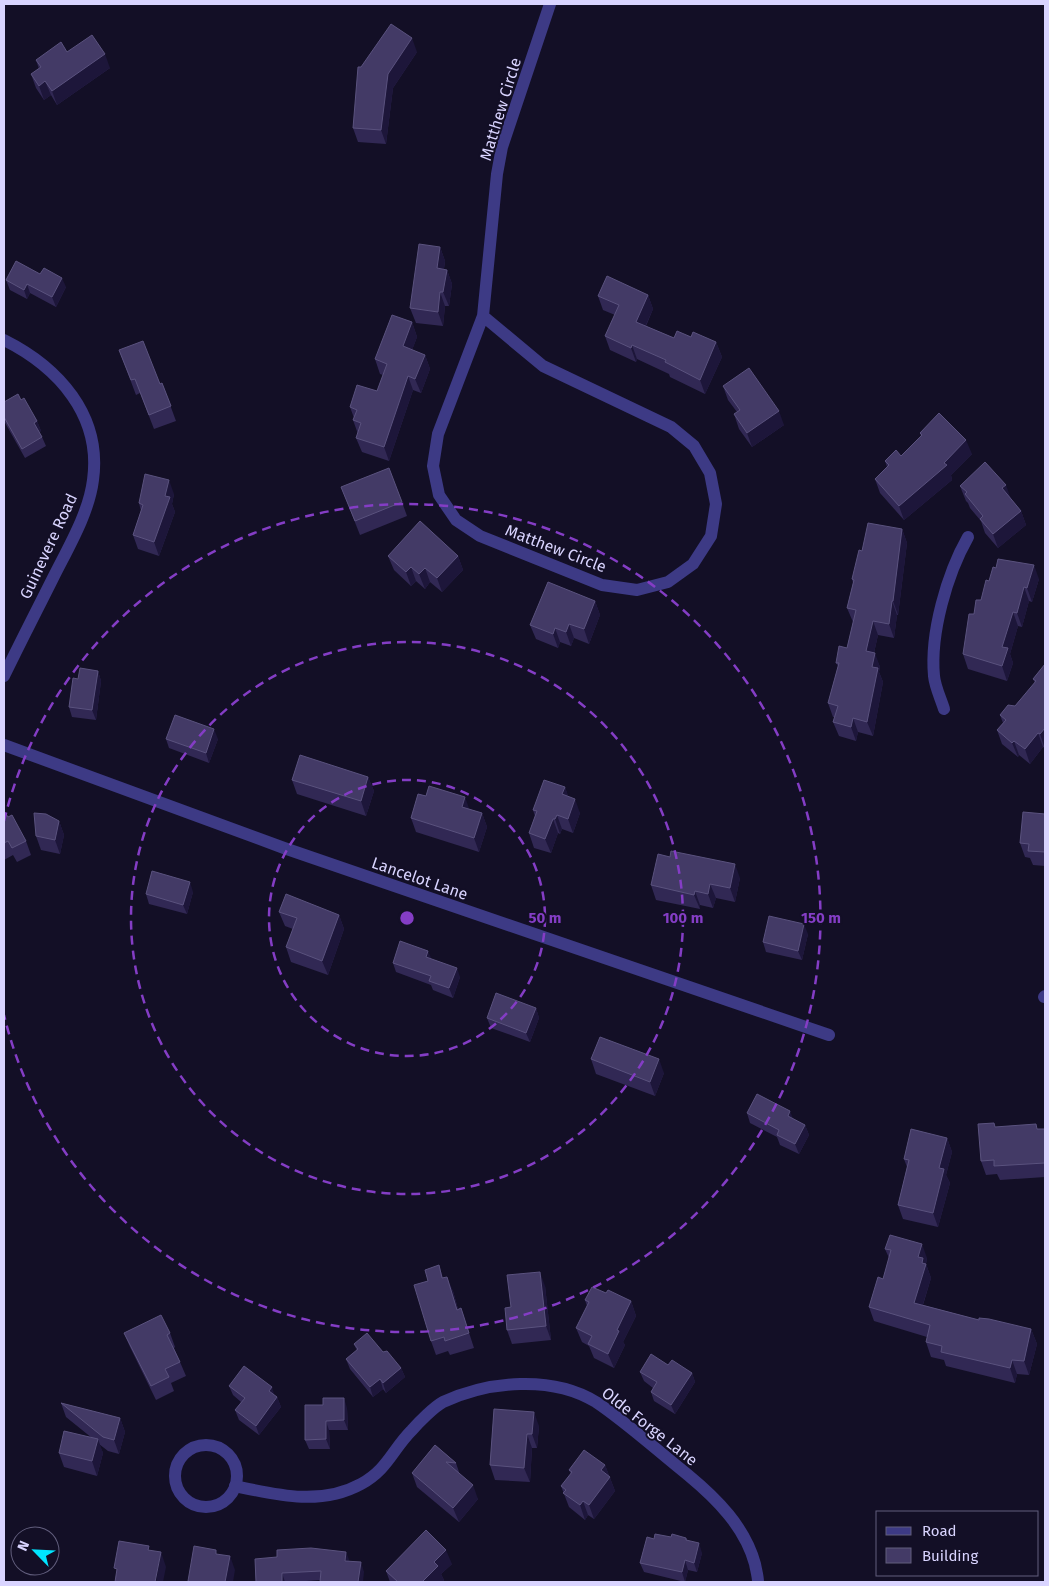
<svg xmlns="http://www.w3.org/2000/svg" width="1049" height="1586" viewBox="0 0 1049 1586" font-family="'Fira Sans',sans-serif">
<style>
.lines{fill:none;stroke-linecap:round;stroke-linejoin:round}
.minor{stroke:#3d3a85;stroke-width:12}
.wall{fill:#312854}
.shaded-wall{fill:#1d163a}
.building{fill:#433a66;stroke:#5a527e}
.ring{fill:none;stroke:#843dc5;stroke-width:2.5;stroke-dasharray:9 6}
.labels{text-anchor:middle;stroke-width:4;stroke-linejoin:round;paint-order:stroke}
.street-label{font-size:16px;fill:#d9d4ff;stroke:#130f26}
.centre{fill:#843dc5;stroke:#130f26;stroke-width:2.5}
.ring-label{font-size:15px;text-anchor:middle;font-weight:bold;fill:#843dc5;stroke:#130f26;stroke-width:4;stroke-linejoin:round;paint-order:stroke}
</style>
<rect width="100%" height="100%" fill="#130f26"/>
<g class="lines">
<g class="minor">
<path d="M483 316 543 366 671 427 694 446 710 473 716 504 711 536 693 564 668 582 637 590 602 585 480 536 456 520 439 495 433 466 438 434 483 316 497 174 502 147 550 4"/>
<path d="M4 340C58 367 102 415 93 480 89 513 68 548 53 578 37 610 20 643 4 676"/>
<path d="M944 709C941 699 935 687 934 676 930 633 947 574 968 537"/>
<path d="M4 745 284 848 829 1035"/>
<path d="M1044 997 1045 996"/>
<circle cx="206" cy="1476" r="31"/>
<path d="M235 1486C277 1495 321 1506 361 1484 388 1469 392 1450 412 1430 419 1422 434 1407 443 1402 489 1381 552 1375 596 1402 626 1422 659 1452 688 1475 717 1499 745 1527 755 1564 756 1570 758 1576 758 1582"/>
</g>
</g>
<g class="wall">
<path d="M67 52 110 68 57 105 51 95 44 100 36 88 31 74 39 69 36 60Z"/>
<path d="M417 52 393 88 386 144 358 142 353 128 361 67Z"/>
<path d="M440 247 445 261 444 269 447 270 452 284 449 306H445L443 326 416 323 410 308Z"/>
<path d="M6 280 66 287 56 307 30 293 27 299 10 290Z"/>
<path d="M648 295 653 309 646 326 674 338 691 337 716 342 722 357 705 394 670 377 669 374 637 359 636 362 610 350 605 336 615 315 603 310 598 296Z"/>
<path d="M412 322 417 337 412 350 425 355 430 369 421 393 413 390 389 461 362 452 356 438 358 434 353 420 354 418 350 407 377 391 383 375 380 374 375 359Z"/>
<path d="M119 350 160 384 162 383 176 421 154 429 140 393 136 395Z"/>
<path d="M723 386 784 425 752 447 739 429 734 414 737 412 728 400Z"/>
<path d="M21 400 37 421 41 431 39 432 42 437 46 446 25 458 4 421V402Z"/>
<path d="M920 433 972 454 951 475 952 480 904 520 880 493 875 479 887 467 885 461 901 456 921 436Z"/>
<path d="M960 486 1010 498 1021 511 1026 525 998 548 985 533 981 521 970 508 968 503 966 501Z"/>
<path d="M341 487 402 502 407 516 360 535Z"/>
<path d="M174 494 172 504 175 512 159 556 138 549 133 535 141 511 139 503Z"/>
<path d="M902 529 907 543 898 615H897L894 638 878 635 874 653 880 667 879 672 883 682 873 736 858 732 856 741 839 736 833 722 835 717H833L828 703 838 666 836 663 847 648 853 622 847 608 853 583 852 579 862 551Z"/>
<path d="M388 556H458L463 570 442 592 430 582 425 589 416 581 411 586 394 570Z"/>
<path d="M1039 579 1032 602 1029 601 1022 627 1018 626 1010 654 1013 663 1007 681 968 669 963 654 974 614 981 600 989 581Z"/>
<path d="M595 601 600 615 589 644 574 638 571 646 560 642 558 648 536 639 530 625Z"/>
<path d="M1045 664V748L1043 747 1030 764 1019 755 1018 757 1002 744 997 730 1003 723 1000 715 1015 706 1035 683 1033 679Z"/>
<path d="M98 671 101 681 96 720 72 717 69 707 78 679Z"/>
<path d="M166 739H218L209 763 169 748Z"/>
<path d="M368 777 374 791 366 816 297 794 292 780Z"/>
<path d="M565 787 568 797 580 813 573 833 562 829 560 834 558 833 551 853 534 848 529 833 535 816 533 810Z"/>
<path d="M469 809 482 813 487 827 479 852 416 832 411 818Z"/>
<path d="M1045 814V866L1033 865 1030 858 1025 857 1020 843Z"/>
<path d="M4 815 8 817 26 841 31 855 17 862 13 855 4 860Z"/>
<path d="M59 821 64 835 60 854 41 850 36 836Z"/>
<path d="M740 878 735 902 716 898 713 908 700 905V909L656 900 651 885Z"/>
<path d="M193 892 187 914 149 904 146 894Z"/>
<path d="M279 912 339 915 344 929 328 975 291 962 286 947 293 929 285 926Z"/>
<path d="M808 934 802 960 766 952 763 942Z"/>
<path d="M431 959 460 977 453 998 433 990 431 985 396 972 393 963Z"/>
<path d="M536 1008 539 1018 530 1042 491 1028 487 1018Z"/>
<path d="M591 1059 664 1073 655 1096 596 1074Z"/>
<path d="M747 1113 793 1119 805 1125 809 1135 799 1154 780 1145 777 1137 750 1123Z"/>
<path d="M996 1127 1038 1129H1045V1177L1000 1180 997 1174 986 1175 981 1161Z"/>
<path d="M947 1138 952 1152 946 1175 950 1183 938 1227 903 1219 898 1205 907 1167 904 1159Z"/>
<path d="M885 1249 927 1258 926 1264 931 1278 923 1305 979 1320 1031 1329 1037 1344 1029 1375 1017 1374 1015 1383 946 1366 944 1360 931 1357 926 1342 927 1337 874 1321 869 1307 883 1279 889 1258Z"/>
<path d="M439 1265 443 1278 453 1291 458 1309 461 1308 474 1348 450 1355 448 1351 436 1355 431 1341 428 1281Z"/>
<path d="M545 1286 551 1340 512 1344 507 1330 511 1307Z"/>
<path d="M606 1293 631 1301 636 1316 623 1342 625 1345 614 1368 594 1358 589 1346 582 1342 576 1328 587 1306 585 1300Z"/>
<path d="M124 1333H170L175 1347 174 1348 186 1376 171 1383 174 1391 156 1400 130 1347Z"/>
<path d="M354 1344 383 1352 401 1368 405 1377 386 1393 383 1389 373 1397 350 1369 346 1359 357 1351Z"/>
<path d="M640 1372 692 1373 695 1382 675 1414 654 1401 651 1392 653 1388 644 1381Z"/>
<path d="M229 1386 277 1397 281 1407 259 1435 239 1420 235 1410 241 1402 233 1395Z"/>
<path d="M61 1403 120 1418 125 1432 119 1454 108 1451 99 1444 103 1453 97 1476 64 1467 59 1453 92 1438 66 1417Z"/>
<path d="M305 1405 347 1408 348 1430H329L330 1449H309L305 1440Z"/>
<path d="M494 1409 539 1426 537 1448H532L530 1482 495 1480 490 1465Z"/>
<path d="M435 1445 456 1463 460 1475 478 1499 459 1522 417 1487 412 1473Z"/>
<path d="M605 1465 615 1491 594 1519 588 1515 585 1520 569 1507 561 1486 571 1474 569 1470Z"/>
<path d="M671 1537 686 1538 688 1541 702 1553 697 1572 688 1570 685 1582 644 1572 640 1563 654 1539Z"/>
<path d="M255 1559 349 1561 364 1572 320 1580 293 1582H256Z"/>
<path d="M452 1564 441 1574 444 1580 442 1582H390L386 1571Z"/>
</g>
<g class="shaded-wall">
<path d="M412 38 417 52 393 88 386 144 381 130 388 74Z"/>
<path d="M105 54 110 68 57 105 52 91Z"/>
<path d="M45 81 51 95 44 100 39 86Z"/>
<path d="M440 247 445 261 442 282 437 268Z"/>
<path d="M447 270 452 284 449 306 443 292Z"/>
<path d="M62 278 66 287 56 307 52 297Z"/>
<path d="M27 284 30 293 27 299 24 290Z"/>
<path d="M440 292 445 306 443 326 438 312Z"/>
<path d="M648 295 653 309 641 336 636 322Z"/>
<path d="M412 322 417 337 408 361 403 346Z"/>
<path d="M716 342 722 357 705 394 700 380Z"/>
<path d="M632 345 637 359 636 362 631 348Z"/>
<path d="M425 355 430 369 421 393 415 379Z"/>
<path d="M408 376 413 390 389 461 384 447Z"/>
<path d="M779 411 784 425 752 447 747 433Z"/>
<path d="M37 421 41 431 38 433 34 423Z"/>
<path d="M966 440 972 454 951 475 952 480 904 520 899 506Z"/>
<path d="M169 480 174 494 172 504 175 512 159 556 154 542Z"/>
<path d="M1006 485 1011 499 1002 488Z"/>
<path d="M1021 511 1026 525 998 548 993 534Z"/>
<path d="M902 529 907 543 898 615 893 601Z"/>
<path d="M458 556 463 570 442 592 437 578Z"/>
<path d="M1034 565 1039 579 1032 602 1027 588Z"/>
<path d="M411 567 416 581 411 586 406 572Z"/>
<path d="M425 568 430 582 425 589 419 574Z"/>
<path d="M1024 587 1029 601 1022 627 1017 613Z"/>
<path d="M595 601 600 615 589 644 584 629Z"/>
<path d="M892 601 897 615 894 638 889 624Z"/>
<path d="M1013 612 1018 626 1010 654 1013 663 1007 681 1002 666V647Z"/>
<path d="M873 621 878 635 871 666 866 651Z"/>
<path d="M569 624 574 638 571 646 566 632Z"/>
<path d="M555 628 560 642 558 648 553 634Z"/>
<path d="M875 653 880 667 879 672 883 682 873 736 867 722 872 667Z"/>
<path d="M98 671 101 681 96 720 92 710Z"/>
<path d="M853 718 858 732 856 741 851 727Z"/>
<path d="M1045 728V749L1040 734Z"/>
<path d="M214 729 218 739 209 763 206 753Z"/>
<path d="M1038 733 1043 747 1030 764 1025 749Z"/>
<path d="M1014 741 1019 755 1018 757 1012 743Z"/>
<path d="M368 777 374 791 366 816 361 801Z"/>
<path d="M565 787 570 801 562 794Z"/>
<path d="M465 797 470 811 462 807Z"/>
<path d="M575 799 580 813 573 833 568 819Z"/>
<path d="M482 813 487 827 479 852 474 838Z"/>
<path d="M557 815 562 829 560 834 555 819Z"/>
<path d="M553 819 558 833 551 853 545 839Z"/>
<path d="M59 821 64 835 60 854 55 840Z"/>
<path d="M735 864 740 878 735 902 730 888Z"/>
<path d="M190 882 193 892 187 914 183 905Z"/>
<path d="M710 884 716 898 713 908 708 894Z"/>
<path d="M695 891 700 905V909L694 895Z"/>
<path d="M339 915 344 929 328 975 322 961Z"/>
<path d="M804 924 808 934 802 960 798 951Z"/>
<path d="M428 951 432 960 426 957Z"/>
<path d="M457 968 460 977 453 998 449 988Z"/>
<path d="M536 1008 539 1018 530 1042 526 1033Z"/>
<path d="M659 1059 664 1073 655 1096 650 1082Z"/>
<path d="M790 1111 794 1121 788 1116Z"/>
<path d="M805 1125 809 1135 799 1154 795 1144Z"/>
<path d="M947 1138 952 1152 946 1175 950 1183 938 1227 933 1213 939 1168Z"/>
<path d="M922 1244 927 1258 926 1264 931 1278 919 1317 914 1303 918 1257Z"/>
<path d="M540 1272 545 1286 551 1340 546 1326Z"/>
<path d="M447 1277 453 1291 462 1324 457 1310Z"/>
<path d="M631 1301 636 1316 623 1342 625 1345 614 1368 608 1354 617 1330Z"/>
<path d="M1031 1329 1037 1344 1029 1375 1024 1361Z"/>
<path d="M1012 1360 1017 1374 1015 1383 1010 1368Z"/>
<path d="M401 1368 405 1377 386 1393 383 1383Z"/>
<path d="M692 1373 695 1382 675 1414 671 1405Z"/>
<path d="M380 1379 383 1389 373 1397 370 1387Z"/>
<path d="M272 1387 275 1397 269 1391Z"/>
<path d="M277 1397 281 1407 259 1435 256 1426Z"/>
<path d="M344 1398 347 1408 348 1430 344 1420Z"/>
<path d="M534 1412 539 1426 537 1448 532 1434Z"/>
<path d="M120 1418 125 1432 119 1454 114 1440Z"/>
<path d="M326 1421 329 1430 330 1449 326 1439Z"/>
<path d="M527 1434 532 1448 530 1482 524 1468Z"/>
<path d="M98 1439 103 1453 97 1476 92 1461Z"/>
<path d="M605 1465 615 1491 594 1519 589 1505 601 1470Z"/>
<path d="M473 1485 478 1499 459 1522 453 1508Z"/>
<path d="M583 1501 588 1515 585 1520 580 1505Z"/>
<path d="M699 1543 702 1553 697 1572 694 1563Z"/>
<path d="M446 1550 452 1564 441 1574 444 1580 442 1582H422L434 1562Z"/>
<path d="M161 1552 166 1567 163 1582H156Z"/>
<path d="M346 1552 350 1562 345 1561Z"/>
<path d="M230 1556 235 1570 233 1582H225Z"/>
<path d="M685 1560 688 1570 685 1582 682 1572Z"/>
<path d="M361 1562 364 1572 363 1582H358Z"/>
<path d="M282 1573 285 1582H282Z"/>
</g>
<g class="building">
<path d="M391 24 412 38 388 74 381 130 353 128 358 67H361Z"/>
<path d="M92 35 105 54 52 91 45 81 39 86 31 74 41 67 36 60 61 42 67 52Z"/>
<path d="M419 244 440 247 437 268 447 270 443 292H440L438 312 410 308Z"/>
<path d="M16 261 40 274 44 268 62 278 52 297 27 284 24 290 6 280Z"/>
<path d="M607 276 648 295 636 322 674 338 677 331 691 337 693 332 716 342 700 380 665 362 666 360 632 345 631 348 605 336 619 305 598 296Z"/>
<path d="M392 315 412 322 403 346 425 355 415 379 408 376 384 447 356 438 361 423 353 420 357 410 350 407 357 385 377 391 387 364 375 359Z"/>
<path d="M143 341 160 384 162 383 171 406 149 415 135 379 131 380 119 350Z"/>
<path d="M749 368 779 411 747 433 734 414 740 410 723 386Z"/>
<path d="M18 394 21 400 24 398 37 421 34 423 42 437 22 449 4 417V402Z"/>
<path d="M939 413 966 440 944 463 947 465 899 506 875 479 889 465 885 461 896 450 901 456 922 435 920 433Z"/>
<path d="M985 462 1006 485 1002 488 1021 511 993 534 980 519 983 516 965 494 967 492 960 486Z"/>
<path d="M389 468 402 502 355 521 341 487Z"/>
<path d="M145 474 169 480 165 496 170 497 154 542 133 535 143 505 139 503Z"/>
<path d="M420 521 458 556 437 578 425 568 419 574 411 567 406 572 388 556Z"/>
<path d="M868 523 902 529 893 601H892L889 624 873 621 866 651 875 653 872 667 878 668 867 722 853 718 851 727 833 722 838 706 828 703 839 663H836L839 646 847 648 856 610 847 608 854 580 852 579 859 550 862 551Z"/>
<path d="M998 559 1034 565 1027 588 1024 587 1017 613 1013 612 1002 647 1008 648 1002 666 963 654 969 614H974L976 600H981L986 580 989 581 993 567 996 568Z"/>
<path d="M548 582 595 601 584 629 569 624 566 632 555 628 553 634 530 625Z"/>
<path d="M1045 664V728L1040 734 1038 733 1025 749 1014 741 1012 743 997 730 1006 720 1000 715 1008 705 1015 706 1036 681 1033 679Z"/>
<path d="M80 668 98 671 92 710 69 707 73 678 78 679Z"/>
<path d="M175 715 214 729 206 753 166 739Z"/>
<path d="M300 755 368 777 361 801 292 780Z"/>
<path d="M544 780 565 787 562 794 575 799 568 819 557 815 555 819H553L545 839 529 833 537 811 533 810Z"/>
<path d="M429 786 465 797 462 807 482 813 474 838 411 818 418 794 426 796Z"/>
<path d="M1023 812 1045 814V852L1028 851 1029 844 1020 843Z"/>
<path d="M34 813 46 814 59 821 55 840 36 836Z"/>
<path d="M6 814 8 817 12 815 26 841 12 848 8 841 4 843V815Z"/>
<path d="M671 851 735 864 730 888 710 884 708 894 695 891 694 895 651 885 658 854 670 857Z"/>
<path d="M152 871 190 882 183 905 146 894Z"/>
<path d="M286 894 339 915 322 961 286 947 297 918 279 912Z"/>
<path d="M769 916 804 924 798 951 763 942Z"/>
<path d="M400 941 428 951 426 957 457 968 449 988 429 981 431 976 393 963Z"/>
<path d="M496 993 536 1008 526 1033 487 1018Z"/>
<path d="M600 1037 659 1059 650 1082 591 1059Z"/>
<path d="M757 1094 790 1111 788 1116 805 1125 795 1144 777 1135 779 1130 747 1113Z"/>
<path d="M994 1123 995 1127 1036 1124 1037 1129H1045V1163L994 1166V1160L981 1161 978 1124Z"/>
<path d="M911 1129 947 1138 939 1168 944 1169 933 1213 898 1205 909 1160 904 1159Z"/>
<path d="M890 1235 922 1244 918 1257 923 1258 922 1263 926 1264 914 1303 979 1320V1318L989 1319 1031 1329 1024 1361 1012 1360 1010 1368 941 1352 942 1346 926 1342 930 1325 869 1307 878 1277 883 1279 891 1250 885 1249Z"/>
<path d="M439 1265 442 1278 447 1277 457 1310 461 1308 469 1333 445 1341 444 1337 431 1341 414 1285 428 1281 425 1270Z"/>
<path d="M540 1272 546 1326 507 1330 505 1308 511 1307 507 1275Z"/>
<path d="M592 1287 606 1293 608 1290 631 1301 617 1330 619 1331 608 1354 588 1344 592 1336 576 1328 589 1302 585 1300Z"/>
<path d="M161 1315 170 1333 167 1335 180 1362 165 1369 169 1377 151 1386 124 1333Z"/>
<path d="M367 1333 383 1352 387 1351 401 1368 383 1383 380 1379 370 1387 346 1359 358 1349 354 1344Z"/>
<path d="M651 1354 668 1365 672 1360 692 1373 671 1405 651 1392 657 1382 640 1372Z"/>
<path d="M244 1366 272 1387 269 1391 277 1397 256 1426 235 1410 245 1398 229 1386Z"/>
<path d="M323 1398H344V1420L326 1421V1439L305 1440V1405H323Z"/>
<path d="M61 1403 120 1418 114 1440 103 1437Z"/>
<path d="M494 1409 534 1412 532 1434H527L524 1468 490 1465Z"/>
<path d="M64 1431 98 1439 92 1461 59 1453Z"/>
<path d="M435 1445 456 1463 446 1462 473 1485 453 1508 412 1473Z"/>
<path d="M584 1450 605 1465 601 1470 610 1477 589 1505 583 1501 580 1505 563 1493 566 1490 561 1486 572 1472 569 1470Z"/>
<path d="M426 1530 446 1550 434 1562 438 1566 422 1582H398L386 1571Z"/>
<path d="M655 1534 671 1537 672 1534 686 1538V1540L699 1543 694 1563 685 1560 682 1572 640 1563 647 1537 654 1539Z"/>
<path d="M119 1541 149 1546 148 1550 161 1552 155 1582H157H115L117 1569 114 1568Z"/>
<path d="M194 1546 216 1550V1554L230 1556 225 1582H189V1581H188Z"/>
<path d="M311 1548 346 1552 345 1561 361 1562 358 1582H320L321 1571 282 1573V1582H256L255 1559 277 1557V1550Z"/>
</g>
<g class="ring">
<circle cx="407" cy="918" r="138"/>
<circle cx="407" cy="918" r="276"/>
<path d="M4 821A414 414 0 1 1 4 1015"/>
</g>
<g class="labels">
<g class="street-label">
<text transform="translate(500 109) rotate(-73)" y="6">Matthew Circle</text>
<text transform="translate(48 546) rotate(-65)" y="6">Guinevere Road</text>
<text transform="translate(556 548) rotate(21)" y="6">Matthew Circle</text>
<text transform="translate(420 878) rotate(19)" y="6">Lancelot Lane</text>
<text transform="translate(650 1426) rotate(38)" y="6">Olde Forge Lane</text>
</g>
</g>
<circle cx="407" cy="918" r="8" class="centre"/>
<g class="ring-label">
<text x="545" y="923">50 m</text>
<text x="683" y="923">100 m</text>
<text x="821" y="923">150 m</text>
</g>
<rect width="1049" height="1586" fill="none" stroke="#d9d4ff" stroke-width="10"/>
<rect x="876" y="1511" width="162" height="65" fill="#130f26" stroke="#625e7d"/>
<rect x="886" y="1527" width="25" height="8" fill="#3d3a85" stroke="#625e7d"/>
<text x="922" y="1536" font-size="15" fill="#d9d4ff">Road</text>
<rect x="886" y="1548" width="25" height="15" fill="#433a66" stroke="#625e7d"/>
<text x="922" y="1561" font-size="15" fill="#d9d4ff">Building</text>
<g transform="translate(35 1551) rotate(294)"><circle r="24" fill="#130f26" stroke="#625e7d"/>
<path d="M0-4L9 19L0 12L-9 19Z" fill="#00e5ff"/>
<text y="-8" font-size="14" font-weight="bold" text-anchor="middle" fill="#d9d4ff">N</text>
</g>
</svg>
